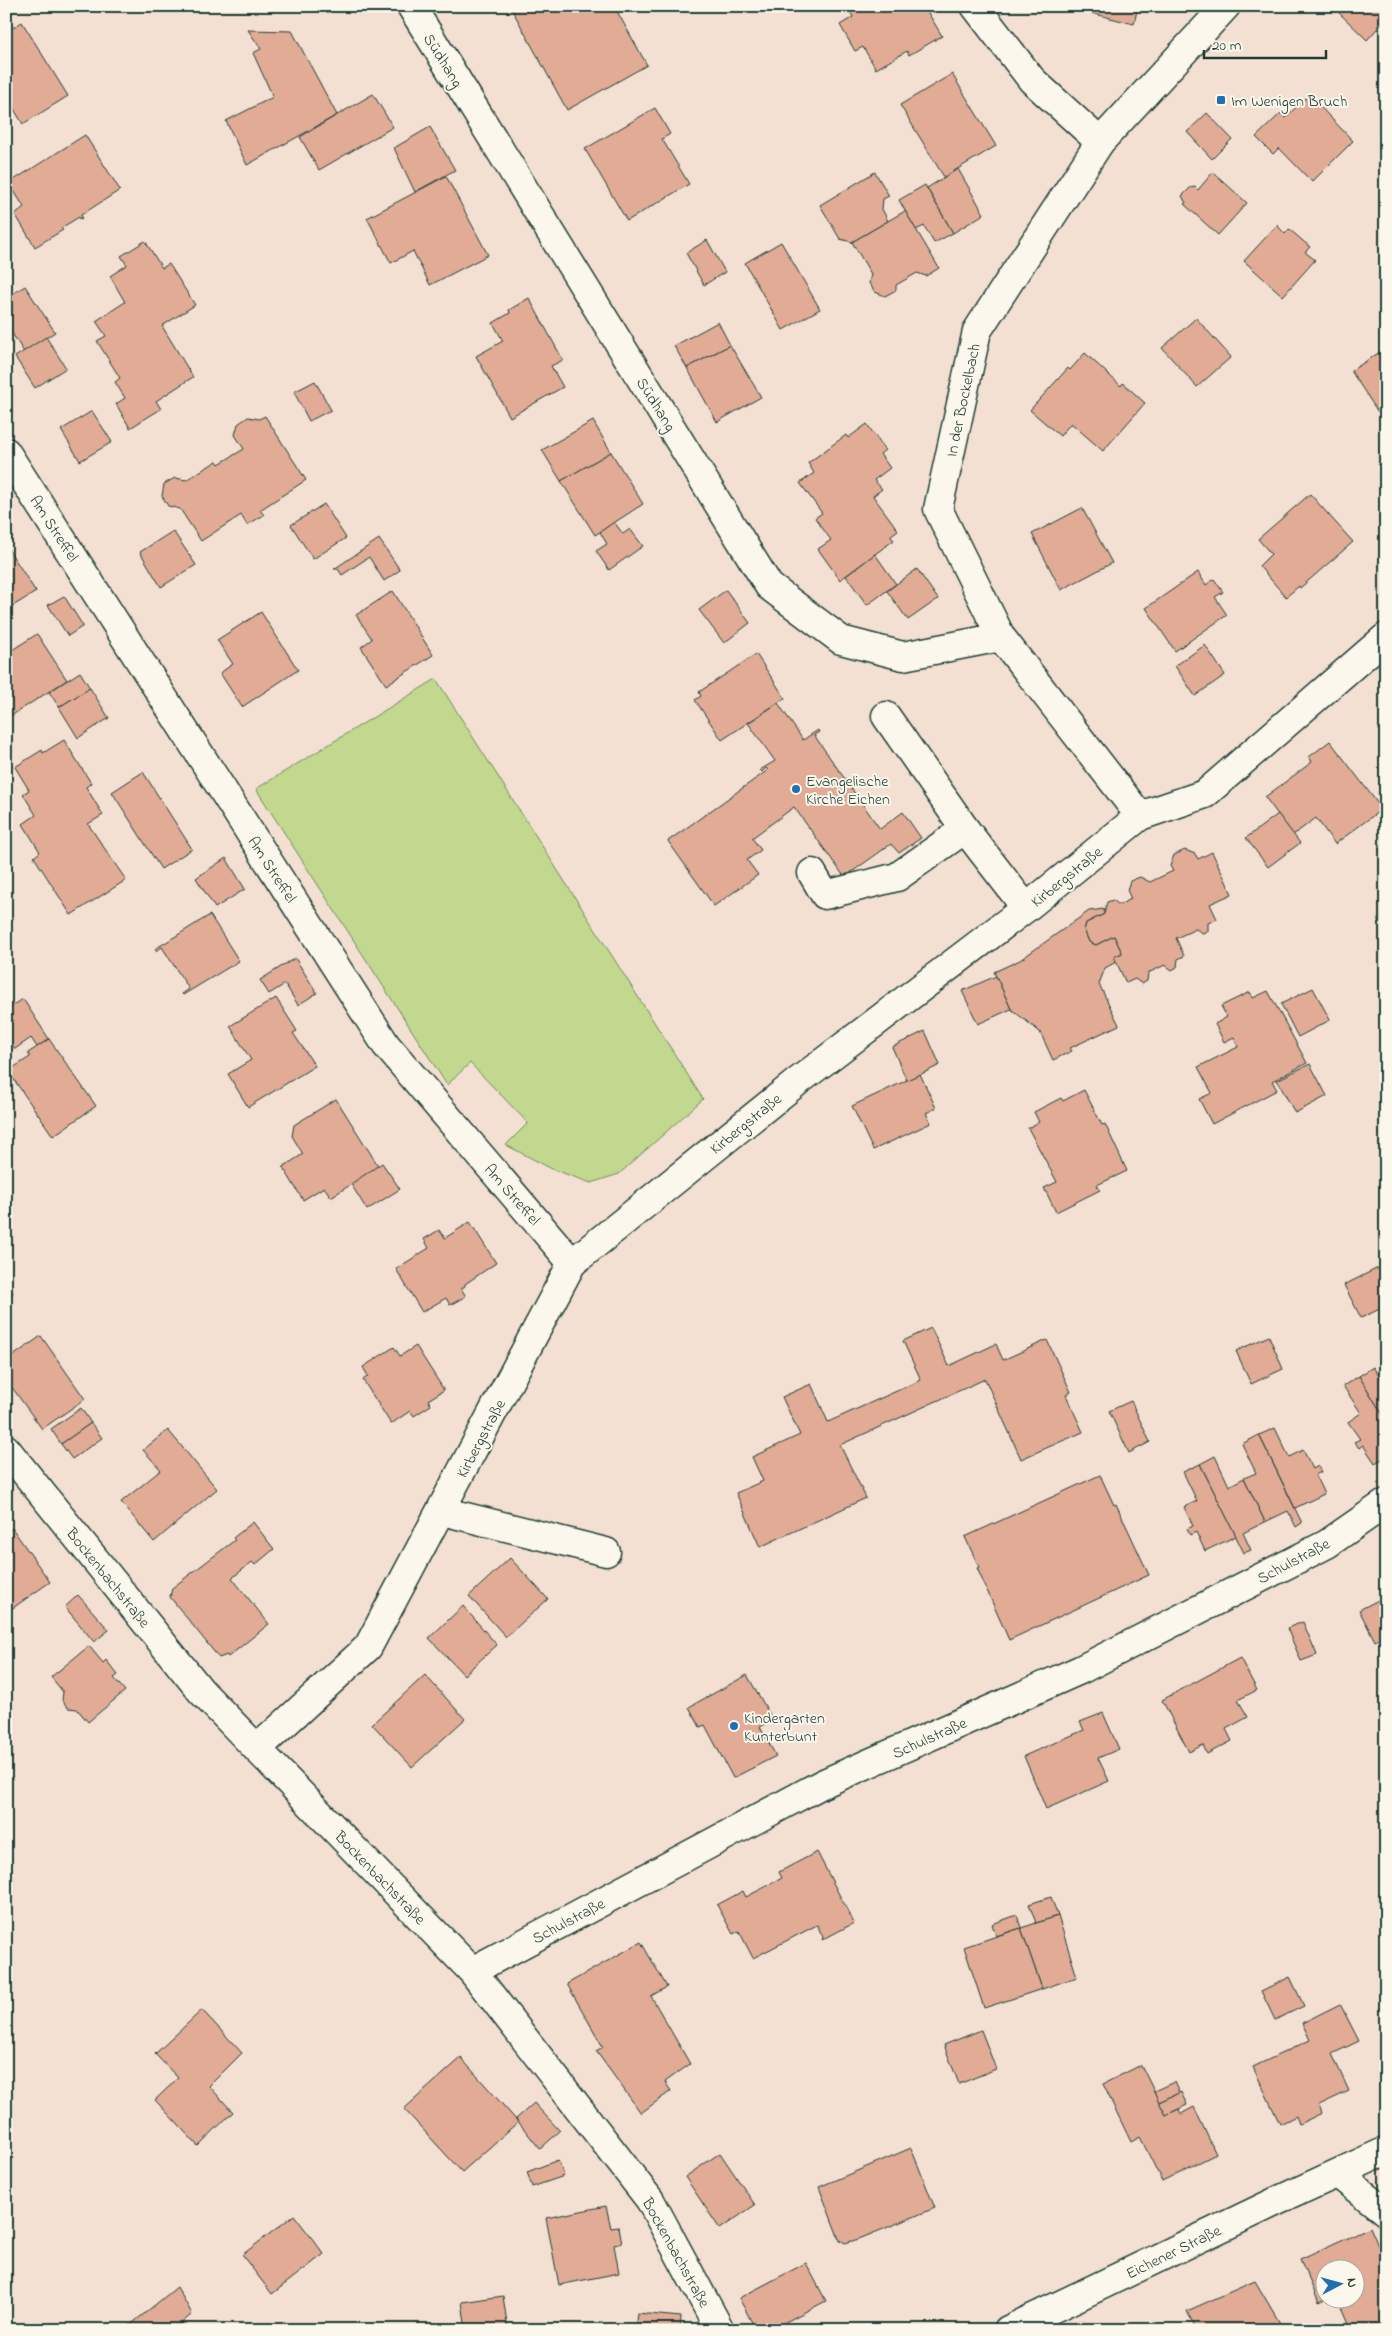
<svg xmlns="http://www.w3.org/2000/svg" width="1392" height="2336" viewBox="0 0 1392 2336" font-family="'Indie Flower',sans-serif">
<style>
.green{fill:#c1d88e;stroke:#708a61}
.building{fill:#e1ab96;stroke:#1f3d34}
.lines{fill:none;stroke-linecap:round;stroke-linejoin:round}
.minor-casing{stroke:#1f3d34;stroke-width:31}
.minor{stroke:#fbf7ec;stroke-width:28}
.poi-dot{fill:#1f6fb2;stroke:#fbf7ec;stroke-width:2}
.labels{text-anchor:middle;stroke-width:4;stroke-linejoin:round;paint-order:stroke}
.street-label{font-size:16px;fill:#1f3d34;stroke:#fbf7ec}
.poi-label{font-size:16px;fill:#1f3d34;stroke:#fbf7ec;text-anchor:start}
</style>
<rect width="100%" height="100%" fill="#f3e0d2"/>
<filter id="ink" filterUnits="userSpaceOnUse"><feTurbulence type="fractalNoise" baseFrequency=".02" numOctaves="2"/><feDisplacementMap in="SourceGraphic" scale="10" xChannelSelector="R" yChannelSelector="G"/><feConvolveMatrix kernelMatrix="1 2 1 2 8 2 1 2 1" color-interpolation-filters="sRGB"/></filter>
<g filter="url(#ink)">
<path class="green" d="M436 679 703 1099 619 1174 591 1183 552 1169 506 1145 528 1123 470 1063 447 1085 256 789Z"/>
<g class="building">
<path d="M510 6H603L604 10 614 6 647 65 567 110Z"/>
<path d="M847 6H924L942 36 909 55 907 51 876 69 863 47 855 51 840 25 853 17Z"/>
<path d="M1076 6H1138L1134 24 1075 9Z"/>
<path d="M1332 6H1386V19L1367 40Z"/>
<path d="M22 22 68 96 23 124 6 96V32Z"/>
<path d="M248 30 292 31 337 115 247 165 226 121 273 97 253 53 261 49Z"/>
<path d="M952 74 996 146 944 177 900 105Z"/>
<path d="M373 94 393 127 319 170 300 137Z"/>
<path d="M1309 95 1353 141 1312 182 1279 148 1273 154 1256 137 1281 113 1285 118Z"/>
<path d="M655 108 670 134 662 139 689 184 627 221 585 149Z"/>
<path d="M1207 113 1232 139 1212 159 1187 132Z"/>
<path d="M430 127 455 170 415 192 394 148Z"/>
<path d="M85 135 120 190 81 215 82 218 80 219 79 217 61 228 63 230 35 247 15 214 24 207 9 183Z"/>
<path d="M958 169 984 214 953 233 927 188Z"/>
<path d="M875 172 889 196 883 199 882 209 888 221 852 242 840 239 820 205Z"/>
<path d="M1213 172 1247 203 1218 235 1184 204 1186 203 1182 196 1190 188 1195 187 1198 190Z"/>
<path d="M446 176 488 255 430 285 413 251 391 263 367 218Z"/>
<path d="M925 185 953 233 934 243 924 226 916 230 899 200Z"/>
<path d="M905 211 939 268 926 276 917 273 896 285V290L885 296 875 292 869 283 871 274 852 242Z"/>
<path d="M1277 225 1285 234 1289 229 1310 247 1305 252 1315 260 1283 296 1244 261Z"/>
<path d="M707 240 725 272 704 285 686 253Z"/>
<path d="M145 241 162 268 169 264 195 305 162 326 193 377 156 401 161 409 130 428 116 404 125 398 115 382 120 378 97 341 106 336 96 321 125 302 110 276 127 265 121 256Z"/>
<path d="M781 242 820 309 783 330 745 263Z"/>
<path d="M25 286 55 332 24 352 6 324V298Z"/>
<path d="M529 298 563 360 551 366 563 387 510 417 476 356 503 341 493 323 510 313 509 310Z"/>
<path d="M1196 318 1231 357 1197 387 1162 348Z"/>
<path d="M718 322 730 345 687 368 674 346Z"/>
<path d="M46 337 66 368 35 388 15 357Z"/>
<path d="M730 345 761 397 717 422 687 368Z"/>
<path d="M1386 348V407L1378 412 1351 371Z"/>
<path d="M1085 353 1121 386 1123 383 1145 403 1103 451 1071 423 1060 436 1030 410 1068 368 1070 370Z"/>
<path d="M315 381 331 410 309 421 294 392Z"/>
<path d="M92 411 112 442 80 461 61 430Z"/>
<path d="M265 416 306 480 260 510 264 515 247 525 241 515 201 541 180 509 168 506 162 496 164 484 175 478 186 480 217 461 219 464 244 449 235 435 238 424 248 417 259 419Z"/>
<path d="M593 421 611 452 561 481 542 450Z"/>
<path d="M867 424 885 450 880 454 890 468 874 480 882 489 873 496 898 530 890 536 894 540 840 580 818 549 831 540 815 518 822 513 800 483 814 473 808 463 846 435 848 438Z"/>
<path d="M611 452 643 504 595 535 561 481Z"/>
<path d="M1310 494 1353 542 1300 588 1299 586 1286 597 1259 566 1271 554 1258 539Z"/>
<path d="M324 504 346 538 313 559 291 525Z"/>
<path d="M1082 508 1112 563 1061 590 1032 534Z"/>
<path d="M614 522 623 534 630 529 643 546 609 570 596 551 607 544 600 532Z"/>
<path d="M173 531 196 565 161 587 140 552Z"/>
<path d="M379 539 400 570 384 581 369 557 342 575 338 569H334Z"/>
<path d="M7 547 36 592 6 610V548Z"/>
<path d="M875 554 896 584 867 605 846 576Z"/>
<path d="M917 569 938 599 908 620 887 591Z"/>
<path d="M1198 572 1206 585 1214 579 1223 592 1215 597 1227 615 1175 651 1146 608Z"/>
<path d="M726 590 750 623 724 643 699 610Z"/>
<path d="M393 591 433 655 386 685 361 647 372 639 356 615Z"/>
<path d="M64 596 83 626 68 636 48 605Z"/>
<path d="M261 612 298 670 242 707 220 673 233 664 217 640Z"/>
<path d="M37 634 67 680 6 719V654Z"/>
<path d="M1205 645 1225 675 1195 696 1175 666Z"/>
<path d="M756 654 785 698 722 740 695 700 701 696 699 692Z"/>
<path d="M80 672 90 688 59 707 49 692Z"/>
<path d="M90 688 109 718 78 738 59 707Z"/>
<path d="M778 703 803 740 818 730 819 732 814 735 880 829 903 812 921 838 899 853 891 844 839 881 837 879 843 875 794 807 752 838 761 850 747 860 758 875 714 906 668 841 768 770 766 768 762 772 760 770 775 761 748 723Z"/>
<path d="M64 740 91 783 86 787 103 815 88 824 126 880 71 915 34 857 40 852 23 824 36 815 23 794 29 790 15 767 42 750 43 753Z"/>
<path d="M1330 741 1382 809 1335 844 1316 818 1293 835 1265 797 1312 762 1309 757Z"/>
<path d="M143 772 192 849 161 869 112 792Z"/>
<path d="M1278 814 1300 843 1268 867 1246 838Z"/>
<path d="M1185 850 1195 854 1198 859 1212 852 1232 894 1210 904 1217 919 1208 923V931L1202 933 1196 929 1176 938 1184 956 1178 959 1177 967 1172 970 1165 965 1148 973 1147 981 1142 984 1135 979 1126 983 1114 957 1122 953 1114 936 1096 945 1089 942 1084 930 1086 923 1104 914 1107 902 1113 900 1119 905 1131 899 1127 890 1130 881 1140 877 1150 882 1173 871 1170 866 1174 855Z"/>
<path d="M226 858 245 889 215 908 196 878Z"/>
<path d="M1104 909V914L1086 923 1084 930 1089 942 1096 945 1114 936 1122 953 1114 957 1116 962 1105 968 1099 984 1119 1025 1070 1048 1072 1051 1053 1060 1040 1032 1011 1009 994 972 1020 960 1089 911Z"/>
<path d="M210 915 239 961 183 995 182 994 189 989 162 947 156 951 155 949Z"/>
<path d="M295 958 317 993 298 1005 285 984 269 994 260 980Z"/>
<path d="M996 976 1011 1009 978 1024 962 991Z"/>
<path d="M1313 988 1330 1020 1298 1037 1281 1004Z"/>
<path d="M1268 991 1307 1063 1272 1081 1277 1090 1212 1124 1199 1099 1212 1093 1198 1067 1238 1047 1234 1037 1224 1042 1215 1024 1227 1017 1221 1006 1250 992 1253 998Z"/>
<path d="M276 998 297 1031 293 1033 315 1066 248 1107 228 1074 251 1060 230 1026Z"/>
<path d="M23 999 49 1039 37 1047 31 1038 15 1049 6 1035V1010Z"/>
<path d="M925 1031 940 1065 907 1081 892 1047Z"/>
<path d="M49 1039 96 1106 53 1136 8 1071 30 1057 28 1053Z"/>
<path d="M1310 1064 1327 1096 1295 1113 1277 1080Z"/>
<path d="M920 1074 936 1108 926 1113 931 1123 873 1150 852 1106Z"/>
<path d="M1084 1090 1102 1125 1105 1124 1127 1171 1097 1185 1100 1190 1056 1212 1044 1188 1057 1182 1028 1128 1039 1122 1034 1112 1061 1098 1063 1101Z"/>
<path d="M336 1099 379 1167 331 1197 324 1187 303 1200 283 1167 303 1154 292 1136 294 1125Z"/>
<path d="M382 1163 400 1189 367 1210 351 1184Z"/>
<path d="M470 1222 496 1263 465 1284V1286L461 1289 466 1296 450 1305 446 1298 422 1312 396 1269 429 1248 424 1239 439 1230 445 1238Z"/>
<path d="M1378 1268 1386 1285V1306L1361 1318 1344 1285Z"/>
<path d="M6 1283 13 1293 6 1298Z"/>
<path d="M931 1328 949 1366 996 1344 1003 1360 1047 1340 1071 1392 1066 1395 1083 1432 1021 1459 985 1379 840 1445 866 1498 760 1547 736 1493 763 1481 752 1457 800 1435 782 1397 811 1384 828 1422 921 1380 903 1341Z"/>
<path d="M41 1336 85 1399 42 1429 6 1379V1361Z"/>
<path d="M1269 1336 1283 1369 1251 1384 1236 1351Z"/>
<path d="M416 1346 444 1390 428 1400 431 1405 414 1416 410 1411 391 1424 363 1380 368 1376 363 1367 394 1347 400 1356Z"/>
<path d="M1373 1367 1386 1386V1420L1359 1376Z"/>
<path d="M1359 1376 1386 1420V1457L1375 1463 1363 1445 1359 1448 1354 1442 1360 1439 1348 1422 1361 1413 1343 1386Z"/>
<path d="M1131 1401 1150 1442 1129 1453 1109 1411Z"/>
<path d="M81 1408 91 1423 61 1444 51 1429Z"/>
<path d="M91 1423 102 1438 72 1459 61 1444Z"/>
<path d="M1275 1428 1289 1457 1303 1450 1313 1469 1318 1466 1321 1472 1315 1475 1324 1494 1295 1508 1259 1435Z"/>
<path d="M168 1430 217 1489 154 1542 121 1502 161 1470 143 1450Z"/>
<path d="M1259 1435 1302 1523 1296 1527 1288 1511 1265 1522 1244 1478 1256 1473 1242 1444Z"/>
<path d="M1215 1456 1229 1486 1244 1478 1265 1522 1243 1533 1251 1550 1244 1553 1200 1464Z"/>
<path d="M1200 1464 1236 1536 1205 1551 1196 1532 1190 1535 1187 1529 1193 1526 1184 1507 1197 1501 1183 1472Z"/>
<path d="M1100 1475 1114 1505 1116 1504 1149 1575 1009 1640 977 1568 979 1567 965 1537Z"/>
<path d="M253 1522 274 1549 255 1565 252 1562 232 1578 269 1624 228 1657 227 1655 219 1658 170 1597 172 1588 235 1540 233 1538Z"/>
<path d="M12 1528 50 1582 7 1612 8 1614 6 1616V1533Z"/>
<path d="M510 1558 548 1599 506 1637 469 1596Z"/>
<path d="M78 1595 109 1630 94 1642 65 1607Z"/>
<path d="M1386 1596V1648L1381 1638 1375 1641 1359 1610Z"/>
<path d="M463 1606 497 1645 464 1675 429 1638Z"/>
<path d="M1303 1622 1317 1655 1301 1661 1287 1628Z"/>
<path d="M89 1646 103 1663 106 1660 118 1675 114 1678 125 1691 88 1722 77 1709 68 1708 62 1700 63 1692 51 1677Z"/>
<path d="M1240 1658 1257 1690 1238 1700 1248 1717 1226 1729 1232 1741 1207 1754 1203 1745 1189 1752 1162 1700Z"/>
<path d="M425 1675 465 1719 412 1767 372 1724Z"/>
<path d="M747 1675 773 1720 760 1727 776 1756 733 1778 705 1725 700 1727 689 1707Z"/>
<path d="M1103 1713 1119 1749 1098 1758 1109 1781 1046 1809 1024 1756 1084 1730 1080 1722Z"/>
<path d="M817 1852 854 1923 822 1940 823 1937 817 1925 753 1958 739 1931 733 1934 717 1905 743 1891 746 1897 782 1878 779 1872Z"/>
<path d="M1051 1897 1058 1916 1036 1923 1029 1904Z"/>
<path d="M1017 1915 1021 1928 996 1936 992 1924Z"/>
<path d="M1058 1916 1077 1977 1042 1989 1021 1928Z"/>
<path d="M1021 1928 1042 1989 984 2008 964 1947Z"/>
<path d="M641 1942 667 1987 651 1996 690 2064 665 2082 671 2091 641 2113 596 2051 603 2047 567 1984Z"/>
<path d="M1290 1977 1304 2006 1275 2020 1261 1991Z"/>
<path d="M1340 2004 1359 2041 1332 2054 1349 2091 1319 2105 1322 2113 1299 2124 1296 2116 1280 2124 1253 2067 1310 2040 1302 2023Z"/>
<path d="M202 2010 242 2053 209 2086 233 2112 198 2146 155 2100 178 2078 155 2054Z"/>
<path d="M981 2030 996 2069 959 2084 944 2045Z"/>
<path d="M461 2058 518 2122 462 2172 404 2109Z"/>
<path d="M1141 2065 1166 2115 1179 2109 1181 2114 1194 2107 1216 2154 1162 2181 1140 2137 1131 2142 1103 2084Z"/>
<path d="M1174 2082 1179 2093 1159 2102 1154 2091Z"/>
<path d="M1181 2092 1187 2105 1166 2115 1159 2102Z"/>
<path d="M534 2103 560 2131 540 2149 516 2119Z"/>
<path d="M911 2148 935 2208 859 2239 845 2243 839 2239 819 2187Z"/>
<path d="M720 2153 755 2205 720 2229 685 2177Z"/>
<path d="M558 2160 564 2176 532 2187 527 2172Z"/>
<path d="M606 2206 611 2228 619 2227 622 2243 614 2245 619 2273 559 2285 546 2218Z"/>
<path d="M294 2215 324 2254 272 2294 242 2255Z"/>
<path d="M1370 2227 1386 2264V2327L1380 2330H1352L1338 2298H1354V2268H1324V2298H1327L1319 2302 1300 2259Z"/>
<path d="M806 2263 826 2301 770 2330H756L739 2298Z"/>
<path d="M1255 2281 1284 2330H1196L1187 2311Z"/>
<path d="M177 2287 192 2314 174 2330H124Z"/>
<path d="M503 2296 508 2330H466L462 2302Z"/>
<path d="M637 2313 681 2317 680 2330H635Z"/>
</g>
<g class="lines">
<defs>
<g id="minor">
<path d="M411 6 769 586 841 640 903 656 1001 637"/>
<path d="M975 6 1032 80 1100 142"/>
<path d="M6 452 386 1045 572 1263"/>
<path d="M886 716 965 829 1026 908"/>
<path d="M1140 816 1001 637 938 509 977 331 1100 142 1226 6"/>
<path d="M812 873 825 895 897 877 965 829"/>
<path d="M6 1449 201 1691 472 1971 650 2200 720 2330"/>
<path d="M442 1511 606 1552"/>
<path d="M257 1749 368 1647 572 1263 797 1082 1026 908 1140 816 1205 794 1386 637"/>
<path d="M472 1971 822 1784 1080 1670 1327 1544 1386 1503"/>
<path d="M1338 2174 1386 2212"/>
<path d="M1008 2330 1277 2201 1386 2151"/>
</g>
</defs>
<use href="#minor" class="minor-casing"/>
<use href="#minor" class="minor"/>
</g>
</g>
<g class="poi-dot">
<rect x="1216" y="95" width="10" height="10" rx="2.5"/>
<circle cx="796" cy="789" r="5"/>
<circle cx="734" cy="1726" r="5"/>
</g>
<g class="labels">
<g class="street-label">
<text transform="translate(444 60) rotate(58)" y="6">Südhang</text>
<text transform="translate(962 400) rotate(-78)" y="6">In der Bockelbach</text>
<text transform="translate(657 404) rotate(58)" y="6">Südhang</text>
<text transform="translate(55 528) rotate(57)" y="6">Am Streffel</text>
<text transform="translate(273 869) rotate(57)" y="6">Am Streffel</text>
<text transform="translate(1066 876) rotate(-39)" y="6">Kirbergstraße</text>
<text transform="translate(745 1123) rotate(-39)" y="6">Kirbergstraße</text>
<text transform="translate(513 1194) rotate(49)" y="6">Am Streffel</text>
<text transform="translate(480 1438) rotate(-62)" y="6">Kirbergstraße</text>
<text transform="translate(1293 1560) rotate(-28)" y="6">Schulstraße</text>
<text transform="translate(109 1577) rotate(51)" y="6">Bockenbachstraße</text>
<text transform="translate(929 1737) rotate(-24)" y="6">Schulstraße</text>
<text transform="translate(381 1877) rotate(46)" y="6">Bockenbachstraße</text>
<text transform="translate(568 1920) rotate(-28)" y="6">Schulstraße</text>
<text transform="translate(1173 2251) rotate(-26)" y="6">Eichener Straße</text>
<text transform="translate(677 2252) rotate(61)" y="6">Bockenbachstraße</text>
</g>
<g class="poi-label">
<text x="1231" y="106">Im Wenigen Bruch</text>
<text x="806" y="786">Evangelische<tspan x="806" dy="18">Kirche Eichen</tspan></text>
<text x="744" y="1723">Kindergarten<tspan x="744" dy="18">Kunterbunt</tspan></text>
</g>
</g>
<rect width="1392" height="2336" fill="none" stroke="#fbf7ec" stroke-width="25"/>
<rect x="12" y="12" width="1367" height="2311" fill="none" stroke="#1f3d34" stroke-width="2" filter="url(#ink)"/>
<g transform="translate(1340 2284) rotate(84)"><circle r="24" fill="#fbf7ec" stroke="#a3ada2"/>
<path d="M0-4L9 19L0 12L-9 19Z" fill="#1f6fb2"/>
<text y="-8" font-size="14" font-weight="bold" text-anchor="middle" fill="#1f3d34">N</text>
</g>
<path d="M1204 50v8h122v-8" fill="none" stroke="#1f3d34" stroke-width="2.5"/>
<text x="1212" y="50" font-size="15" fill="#1f3d34" stroke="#fbf7ec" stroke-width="4" paint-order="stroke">20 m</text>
</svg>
